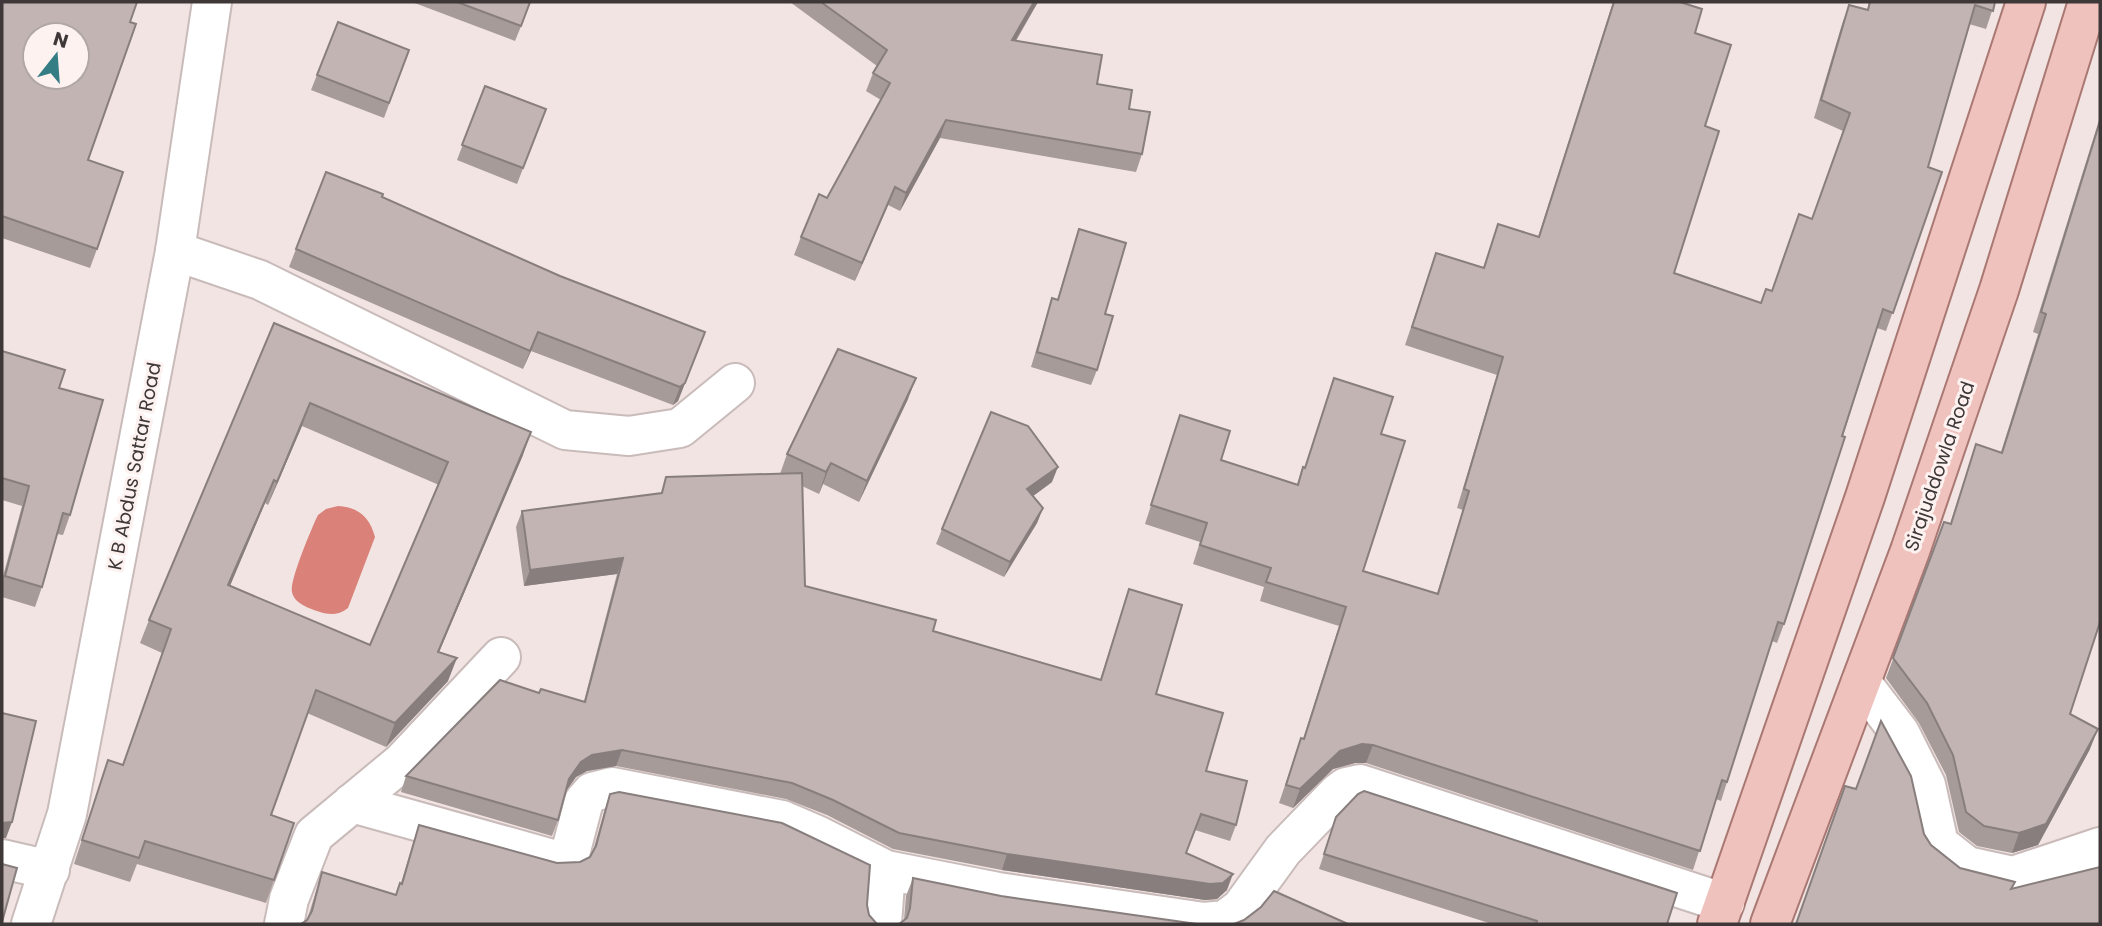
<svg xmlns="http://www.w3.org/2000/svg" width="2102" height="926" viewBox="0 0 2102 926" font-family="Poppins,sans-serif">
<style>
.water{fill:#da8179}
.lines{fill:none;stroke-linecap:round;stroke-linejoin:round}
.minor-casing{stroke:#c9bbba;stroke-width:42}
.major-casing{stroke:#aa7872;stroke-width:42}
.minor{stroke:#fff;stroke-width:38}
.major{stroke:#efc2be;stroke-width:38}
.wall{fill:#a69b99;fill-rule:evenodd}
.shaded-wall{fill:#877e7d}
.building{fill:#c1b4b2;stroke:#877e7d;stroke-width:2;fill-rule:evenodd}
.labels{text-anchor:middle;stroke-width:6;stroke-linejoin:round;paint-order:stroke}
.street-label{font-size:19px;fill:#3e3838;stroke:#fdf2f0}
</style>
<rect width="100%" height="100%" fill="#f2e4e2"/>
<path class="water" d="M338 506C359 507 370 518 375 537L348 608C338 616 328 615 317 611 308 608 294 603 292 592 289 582 312 527 318 515L326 509Z"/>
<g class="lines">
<defs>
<g id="minor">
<path d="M175 251 260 280 565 430 629 436 680 428 735 383"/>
<path d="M1861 682 1900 733 1926 785 1939 844 1967 866 2013 876 2100 847"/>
<path d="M352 803 556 860 569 858 584 801 592 792 612 787 782 820 817 835 886 870 998 892 1204 922 1225 920 1241 908 1283 850 1338 793 1346 787 1360 784 1725 903"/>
<path d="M2 859 50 870"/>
<path d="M31 924 67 814 175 251 212 2"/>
<path d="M284 924 289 899 314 835 402 762 501 657"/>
<path d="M882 924 886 870"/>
</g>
<g id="major">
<path d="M1717 924 1865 497 2026 2"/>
<path d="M1770 924 1910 551 1999 290 2088 2"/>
</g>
</defs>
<use href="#minor" class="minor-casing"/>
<use href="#major" class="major-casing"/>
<use href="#minor" class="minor"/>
<use href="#major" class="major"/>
</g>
<g class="wall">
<path d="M2 2 130 22 88 160 97 249 90 268 2 238Z"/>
<path d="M412 2H531L515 41Z"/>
<path d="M790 2H1038L1016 41 1097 84 1129 109 1142 154 1136 172 940 138 900 211 888 205 855 281 794 255 801 237 827 198 881 100 866 91 873 73 877 66Z"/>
<path d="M1613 2H1680L1695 33 1705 126 1674 273 1761 303 1772 290 1812 219 1843 131 1814 118 1842 24 1849 5 1867 10 1869 2H1995L1986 29 1969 24 1928 167 1942 172 1886 331 1877 328 1784 624 1777 643 1772 641 1727 782 1721 801 1716 799 1693 870 1366 763H1355L1333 769 1293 808 1279 803 1301 738 1303 739 1339 626 1260 601 1264 587 1193 564 1200 542 1145 524 1180 415 1221 460 1297 484 1303 467 1305 468 1334 378 1381 434 1363 571 1437 593 1463 510 1457 508 1497 375 1405 345 1436 253 1483 268 1498 224 1538 237Z"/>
<path d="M338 22 409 50 384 118 311 90Z"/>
<path d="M485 86 546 109 517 184 457 160Z"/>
<path d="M2100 117V622L2070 714 2090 749 2038 845 2012 853 1977 846 1959 832 1946 775 1919 723 1886 678 1944 522 1950 524 1976 444 2001 452 2038 334 2033 332Z"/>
<path d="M326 172 560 276 705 332 678 401 673 405 531 351 523 369 289 267Z"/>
<path d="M1079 229 1105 314 1097 370 1091 385 1031 367 1047 314 1052 298 1057 300Z"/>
<path d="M274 323 523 455 439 652 448 681 386 747 307 713 271 815 294 823 266 903 137 864 130 882 74 864 108 760 123 765 162 653 140 643 149 620ZM302 426 439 485 370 645 230 586 265 503 268 505Z"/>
<path d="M2 351 59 388 70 515 63 535 57 534 42 587 35 607 2 597V580L22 506 2 500Z"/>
<path d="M908 399 859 502 823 484 819 494 802 486 805 586 933 631 1100 680 1129 589 1156 694 1206 771 1236 825 1230 841 1195 830 1186 853 1227 890 1217 899 1205 900 1002 870 893 849 827 815 786 799 616 766 587 771 576 777 566 791 558 820 552 836 401 792 406 776 539 693 584 701 617 574 524 586 516 527 522 511 661 493 666 477 780 474 787 454Z"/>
<path d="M1052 482 1033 496 1043 508 1037 523 1004 577 936 544 942 529Z"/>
<path d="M610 794 782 823 307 920 322 872 396 895 400 883H401L413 843 419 825 557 863 580 862 590 857 593 851 604 812Z"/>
<path d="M1336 817 1667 924H1492L1319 869Z"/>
<path d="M913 878 1001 896 904 920 906 896Z"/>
</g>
<g class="shaded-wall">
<path d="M1034 2H1038L1005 58 1012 40Z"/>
<path d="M946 120 940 138 900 211 906 193Z"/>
<path d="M895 187 888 205 855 281 862 263Z"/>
<path d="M538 332 531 351 523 369 530 351Z"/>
<path d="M705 332 678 401 673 405 680 387Z"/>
<path d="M916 378 908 399 859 502 867 481Z"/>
<path d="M310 403 302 426 268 505 277 482Z"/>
<path d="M531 432 523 455 429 675 438 652Z"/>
<path d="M831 463 823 484 819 494 826 472Z"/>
<path d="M1058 467 1052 482 1021 505 1027 489Z"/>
<path d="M274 480 265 503 220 609 228 585Z"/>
<path d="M1043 508 1037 523 1004 577 1010 562Z"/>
<path d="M623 558 617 574 524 586 530 570Z"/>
<path d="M457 658 448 681 386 747 395 723Z"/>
<path d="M2098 729 2090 749 2038 845 2012 853 2019 833Z"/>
<path d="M1362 744 1373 745 1366 763H1355L1333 769 1293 808 1300 789 1340 751Z"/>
<path d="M622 750 616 766 587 771 576 777 563 795 569 779 581 762 592 755Z"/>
<path d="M12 822 6 838H2V823Z"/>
<path d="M1007 854 1233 874 1227 890 1217 899 1205 900 1002 870Z"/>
</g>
<g class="building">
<path d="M2 2H137L130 22 136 24 88 160 123 172 97 249 2 216ZM35 35H77V77H35Z"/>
<path d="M457 2H530L521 26Z"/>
<path d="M821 2H1034L1012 40 1102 55 1097 84 1132 90 1129 109 1150 112 1142 154 946 120 906 193 895 187 862 263 801 237 819 194 827 198 890 83 873 73 887 50Z"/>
<path d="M1614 2H1680L1702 9 1695 33 1731 45 1705 126 1719 131 1674 273 1761 303 1766 289 1772 291 1799 214 1812 219 1850 113 1821 100 1849 5 1868 10 1870 2H1995L1993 11 1975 5 1928 167 1942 172 1893 313 1883 309 1842 436 1845 437 1784 624 1778 622 1727 782 1722 780 1700 851 1373 745 1362 744 1340 751 1300 789 1286 785 1301 738 1304 739 1346 607 1266 582 1271 568 1200 545 1207 523 1151 505 1180 415 1230 431 1221 460 1298 485 1303 467 1305 468 1334 378 1393 397 1381 434 1405 441 1363 571 1438 594 1469 491 1464 489 1503 357 1412 327 1436 253 1484 268 1498 224 1539 237Z"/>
<path d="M338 22 409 50 389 103 317 75Z"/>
<path d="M485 86 546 109 523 168 462 145Z"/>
<path d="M2100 121V622L2070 714 2098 729 2046 824 2019 833 1984 826 1966 812 1953 755 1927 703 1893 658 1944 522 1951 524 1976 444 2002 453 2046 314 2041 312Z"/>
<path d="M326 172 383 194 382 197 560 276 705 332 685 383 680 387 538 332 530 351 296 249Z"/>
<path d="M1079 229 1126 243 1105 314 1113 316 1097 370 1037 352 1052 298 1058 300Z"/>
<path d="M274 323 531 432 438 652 457 658 395 723 316 690 271 815 294 823 274 880 145 841 139 858 82 840 108 760 123 765 171 629 149 620ZM310 403 448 462 370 645 228 585 274 480 277 482Z"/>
<path d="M838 349 916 378 867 481 831 463 826 472 787 454Z"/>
<path d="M2 351 65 370 59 388 103 400 70 515 63 513 42 587 5 576 29 486 2 478Z"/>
<path d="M991 412 1028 426 1058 467 1027 489 1043 508 1010 562 942 529Z"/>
<path d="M802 473 805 586 936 620 933 631 1101 680 1129 589 1182 605 1156 694 1223 713 1206 771 1247 781 1236 825 1201 814 1186 853 1233 874 1223 883 1210 884 1007 854 899 833 833 800 792 783 622 750 592 755 581 762 569 779 558 820 406 776 500 680 539 693 541 689 585 702 623 558 530 570 522 511 662 493 666 477Z"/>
<path d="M2 713 36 721 12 822 2 823Z"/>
<path d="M1881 721 1911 776 1924 834 1931 845 1960 868 2015 882 2011 889 2100 867V924H1796L1845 786 1856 789Z"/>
<path d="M1364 791 1677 893 1667 924H1536L1537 921 1324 854 1336 817 1358 794Z"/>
<path d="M619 792 782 823 870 865 867 905 869 915 877 924H301L307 920 312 911 322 872 396 895 400 883 402 884 419 825 557 863 580 862 590 857 596 846 610 794Z"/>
<path d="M2 864 17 868 2 922Z"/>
<path d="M913 878 1001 896 1197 924H899L907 918 910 908Z"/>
<path d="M1274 891 1348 924H1229H1234L1244 920 1261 907Z"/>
</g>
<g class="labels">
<g class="street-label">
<text transform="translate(134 466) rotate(-79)" y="7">K B Abdus Sattar Road</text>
<text transform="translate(1939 466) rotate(-71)" y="7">Sirajuddowla Road</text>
</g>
</g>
<rect width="2102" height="926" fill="none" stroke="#3e3838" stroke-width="7"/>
<g transform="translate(56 56) rotate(17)"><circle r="33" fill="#fdf2f0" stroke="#b1a8a6" stroke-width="2"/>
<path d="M0-5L12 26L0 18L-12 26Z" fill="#357d85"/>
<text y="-10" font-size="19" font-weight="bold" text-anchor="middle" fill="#3e3838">N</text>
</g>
</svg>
